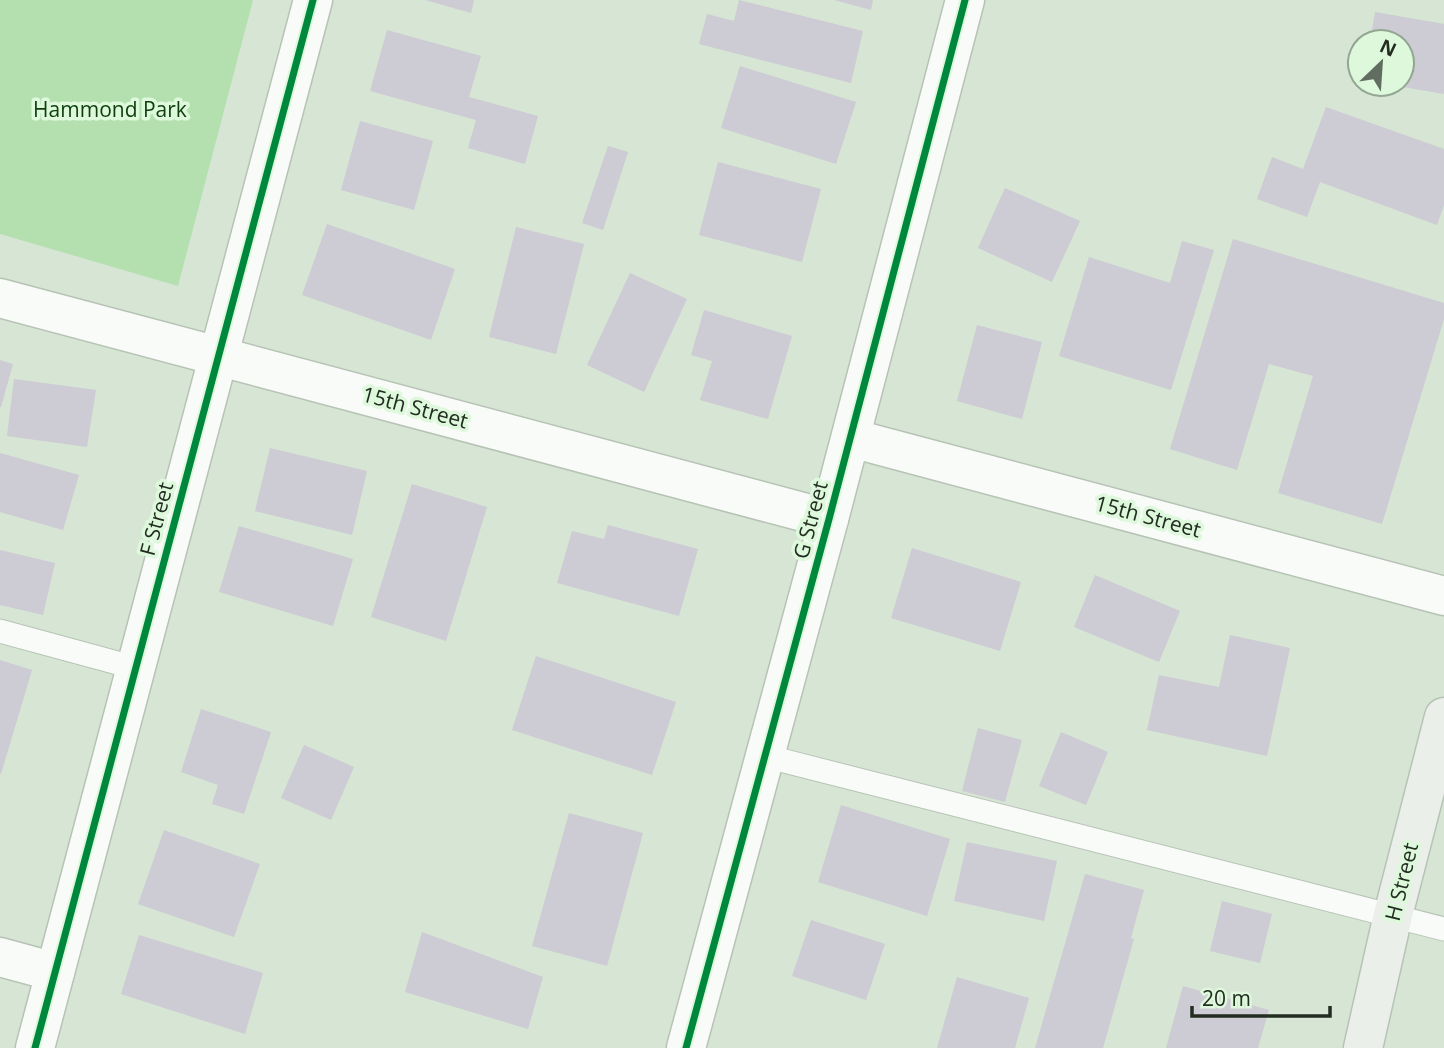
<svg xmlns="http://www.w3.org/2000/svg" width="1444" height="1048" viewBox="0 0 1444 1048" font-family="'Open Sans',sans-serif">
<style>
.green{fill:#b4e0b0}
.building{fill:#cdcbd3}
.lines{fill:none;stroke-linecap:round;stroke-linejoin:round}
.service-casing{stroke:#b7c3b5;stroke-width:25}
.minor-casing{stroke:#b7c3b5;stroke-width:41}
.tertiary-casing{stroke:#b7c3b5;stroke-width:41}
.secondary-casing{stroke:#b7c3b5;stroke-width:41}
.service{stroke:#f9fbf9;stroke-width:23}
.minor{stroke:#f9fbf9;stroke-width:38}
.tertiary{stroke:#f9fbf9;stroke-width:38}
.secondary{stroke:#eaefea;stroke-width:38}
.cycleway-casing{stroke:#ddf8db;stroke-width:11}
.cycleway{stroke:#00873e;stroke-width:7}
.labels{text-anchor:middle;stroke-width:7;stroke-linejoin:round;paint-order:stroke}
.park-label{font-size:21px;fill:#0e3e0c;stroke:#ddf8db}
.street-label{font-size:21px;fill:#222c21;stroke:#ddf8db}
</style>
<rect width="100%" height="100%" fill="#d6e5d4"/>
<path class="green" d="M0 0H253L178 286 0 234Z"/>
<g class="building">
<path d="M425 0H474L471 13Z"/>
<path d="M739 0 863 31 851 83 699 44 707 14 734 21Z"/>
<path d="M834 0H873L871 10Z"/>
<path d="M1375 12 1444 24V94L1391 85 1402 84V42H1370Z"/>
<path d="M387 30 481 56 469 97 538 116 525 164 468 148 476 120 370 91Z"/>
<path d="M740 66 856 102 836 164 721 128Z"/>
<path d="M1326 107 1444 149V205L1437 225 1320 182 1307 217 1257 199 1272 157 1303 169Z"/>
<path d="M360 121 433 141 414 210 341 190Z"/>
<path d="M608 146 628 152 603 230 582 223Z"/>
<path d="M718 162 821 189 802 262 699 235Z"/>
<path d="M1005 188 1080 221 1052 282 978 248Z"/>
<path d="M327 224 455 269 431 340 302 295Z"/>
<path d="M516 227 584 244 556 354 489 337Z"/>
<path d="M1233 239 1444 303V319L1382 524 1278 493 1313 376 1269 364 1237 470 1170 449Z"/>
<path d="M1182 241 1214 250 1171 390 1059 356 1089 257 1170 283Z"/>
<path d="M630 273 687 299 644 392 587 365Z"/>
<path d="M704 310 792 336 768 419 700 400 712 361 691 355Z"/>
<path d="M977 325 1042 342 1022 419 957 401Z"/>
<path d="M0 360 13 364 1 407H0Z"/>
<path d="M14 379 96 390 87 447 7 436Z"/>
<path d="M270 448 367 471 352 535 255 511Z"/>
<path d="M0 453 79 475 63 530 0 512Z"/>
<path d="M412 484 487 507 446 641 371 617Z"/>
<path d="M608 525 698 549 679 616 557 583 572 531 604 539Z"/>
<path d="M239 526 353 559 333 626 219 592Z"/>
<path d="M912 548 1021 582 1000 651 891 618Z"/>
<path d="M0 550 55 563 43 615 0 605Z"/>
<path d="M1095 575 1180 611 1159 662 1074 627Z"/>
<path d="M1230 635 1290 648 1267 756 1147 730 1159 675 1219 687Z"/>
<path d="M536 656 676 702 652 775 512 730Z"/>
<path d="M0 660 32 670 1 774H0Z"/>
<path d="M201 709 271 732 244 814 212 804 218 785 181 772Z"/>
<path d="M978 728 1022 740 1005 802 962 791Z"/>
<path d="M1061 732 1108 752 1086 805 1039 786Z"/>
<path d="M304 745 354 767 331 820 281 798Z"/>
<path d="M841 805 950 839 927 916 818 882Z"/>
<path d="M569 813 643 833 607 966 532 946Z"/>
<path d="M164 830 260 864 234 937 138 904Z"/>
<path d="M967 842 1057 861 1044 921 954 901Z"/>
<path d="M1085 874 1144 890 1131 938 1134 939 1103 1048H1035Z"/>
<path d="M1222 901 1272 914 1260 963 1210 951Z"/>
<path d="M811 920 885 944 866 1000 792 976Z"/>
<path d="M422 932 543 977 528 1029 405 992Z"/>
<path d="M139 935 263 973 245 1034 121 994Z"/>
<path d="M957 977 1029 998 1015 1048H937Z"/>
<path d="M1183 986 1269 1010 1258 1048H1166Z"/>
</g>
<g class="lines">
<defs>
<g id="service">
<path d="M0 631 136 668"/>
<path d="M765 756 1444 929"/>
</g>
<g id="minor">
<path d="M0 298 829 519"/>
<path d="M851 438 1444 596"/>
<path d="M0 957 55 972"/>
</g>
<g id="tertiary">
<path d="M35 1048 313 0"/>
<path d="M686 1048 829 519 965 0"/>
</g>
<path id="secondary" d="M1363 1048 1393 915 1444 717"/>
</defs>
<use href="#service" class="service-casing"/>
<use href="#minor" class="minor-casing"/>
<use href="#tertiary" class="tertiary-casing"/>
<use href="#secondary" class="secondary-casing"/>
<use href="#service" class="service"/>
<use href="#minor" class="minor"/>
<use href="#tertiary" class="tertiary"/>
<use href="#secondary" class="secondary"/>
<defs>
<g id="cycleway">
<path d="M35 1048 313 0"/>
<path d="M686 1048 829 519 965 0"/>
</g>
</defs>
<use href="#cycleway" class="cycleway-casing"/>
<use href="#cycleway" class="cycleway"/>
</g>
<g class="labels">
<g class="park-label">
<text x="110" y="117">Hammond Park</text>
</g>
<g class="street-label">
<text transform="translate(415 408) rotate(15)" y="7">15th Street</text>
<text transform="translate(1148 517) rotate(15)" y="7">15th Street</text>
<text transform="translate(157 519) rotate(-75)" y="7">F Street</text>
<text transform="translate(811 520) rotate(-75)" y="7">G Street</text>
<text transform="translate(1402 882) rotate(-76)" y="7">H Street</text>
</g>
</g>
<g transform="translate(1381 63) rotate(25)"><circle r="33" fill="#ddf8db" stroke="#92a691" stroke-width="2"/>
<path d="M0-5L12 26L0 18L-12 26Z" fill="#616d60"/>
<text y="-10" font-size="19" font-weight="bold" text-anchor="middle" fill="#222c21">N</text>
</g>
<path d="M1192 1006v10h138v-10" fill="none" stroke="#222c21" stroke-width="3.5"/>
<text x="1202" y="1006" font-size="21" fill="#222c21" stroke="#ddf8db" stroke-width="5" paint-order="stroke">20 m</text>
</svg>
